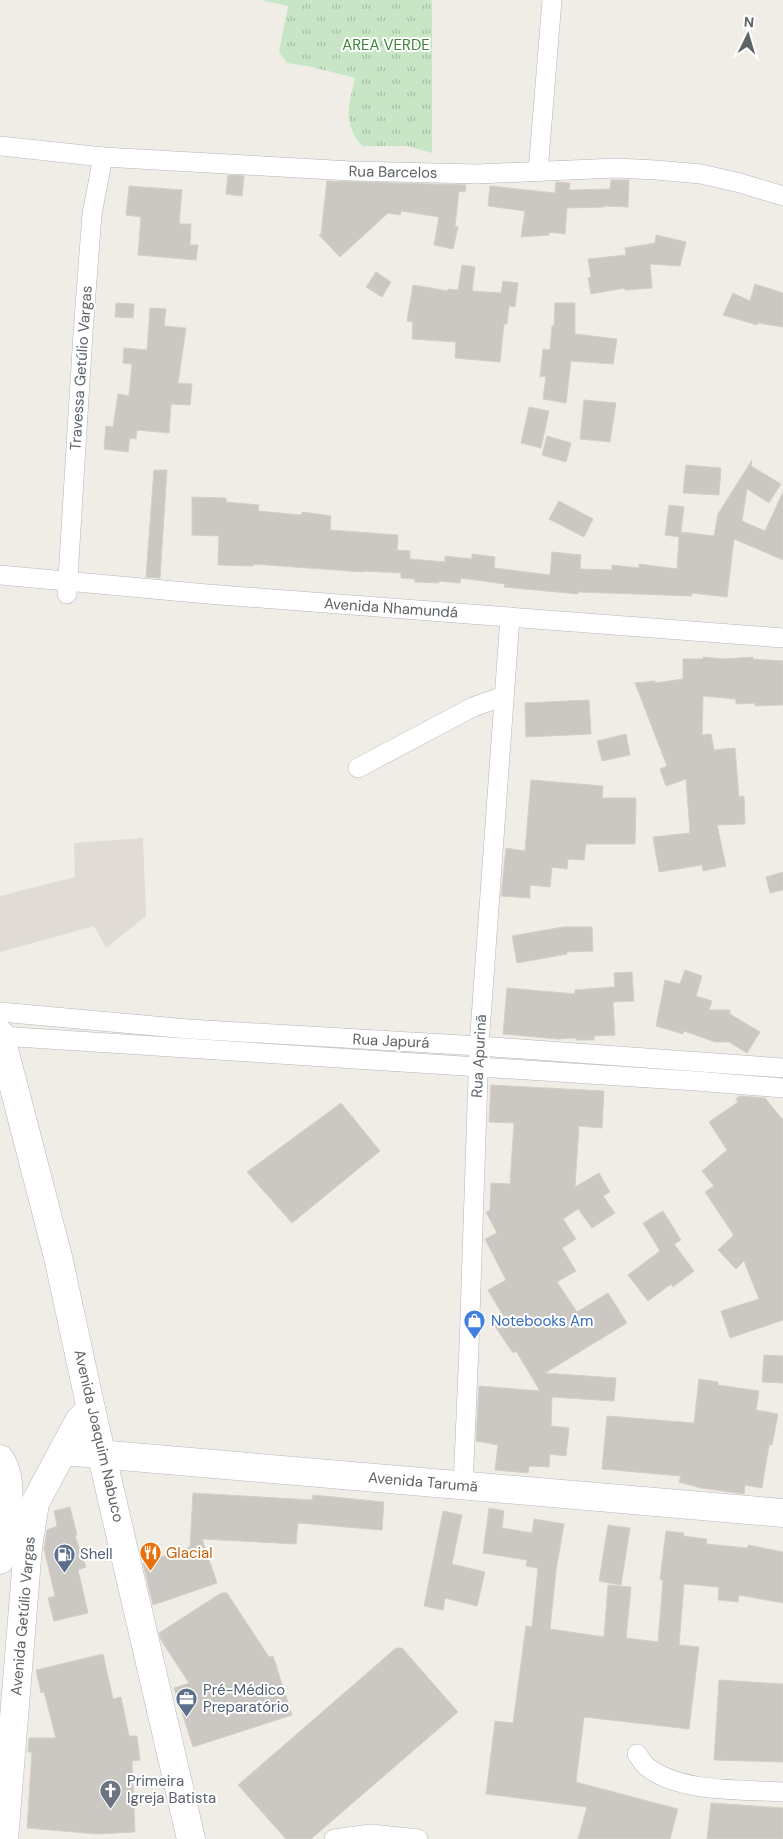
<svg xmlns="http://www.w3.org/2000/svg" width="783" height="1839" viewBox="0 0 783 1839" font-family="'DM Sans',sans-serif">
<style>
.education{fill:#e0dcd5}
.grass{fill:url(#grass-tufts)}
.building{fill:#cbc8c3;stroke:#d5cfc5}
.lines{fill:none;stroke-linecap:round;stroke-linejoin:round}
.street-casing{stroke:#b2b5b9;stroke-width:20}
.secondary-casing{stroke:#b3b7bb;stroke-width:29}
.street{stroke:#fff;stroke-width:19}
.secondary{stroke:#fff;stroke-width:28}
.labels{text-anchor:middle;stroke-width:4;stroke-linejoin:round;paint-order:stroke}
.park-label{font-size:15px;fill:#3c8438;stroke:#fff}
.street-label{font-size:15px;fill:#5e6367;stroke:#fff}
.shop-label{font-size:15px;fill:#366cbe;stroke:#fff;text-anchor:start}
.food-label{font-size:15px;fill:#c56008;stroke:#fff;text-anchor:start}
.service-label{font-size:15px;fill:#4e5e75;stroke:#fff;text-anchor:start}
.worship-label{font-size:15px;fill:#5b616d;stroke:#fff;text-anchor:start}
</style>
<defs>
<pattern id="grass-tufts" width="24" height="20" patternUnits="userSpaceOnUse" patternTransform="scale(1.25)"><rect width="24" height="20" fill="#c8e6c5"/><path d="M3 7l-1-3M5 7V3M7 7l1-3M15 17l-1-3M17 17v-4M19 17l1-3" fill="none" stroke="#a6bea4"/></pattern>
</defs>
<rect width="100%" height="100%" fill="#f0ede7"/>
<path class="education" d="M143 838 146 916 106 948 94 926 0 952V896L75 877 74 843Z"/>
<path class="grass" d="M261 0H432V153L407 146H362C342 122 349 106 355 78L312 67 287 63 279 52 288 6Z"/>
<g class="building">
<path d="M228 175 244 176 242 196 226 194Z"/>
<path d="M611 180H629L628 207 604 206V207L567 208 565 234 549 232V235L521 237 525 211 488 206 490 186 555 193 556 182 570 183 569 190 610 189Z"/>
<path d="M327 181 466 185 465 192 459 191 455 226 458 227 453 249 434 245 439 217 401 211 400 215 388 213 340 257 319 235 321 234Z"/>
<path d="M129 186 182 190 179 224H191L190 245H198L196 260 138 255 141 217 126 215Z"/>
<path d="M656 235 686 242 680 266 650 264 652 288 625 290V288L591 294 588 278 591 277 588 259 626 255 625 248 655 243Z"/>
<path d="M462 265 475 267 472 291 501 293 503 281 518 283 515 307 509 306 507 324H504L500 362 455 358 456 342 412 339 413 322 407 321 413 285 448 291V289L458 290Z"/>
<path d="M376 272 391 282 382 297 366 287Z"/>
<path d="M755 284 783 293V327L758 323 757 325 723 315 733 293 750 301Z"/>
<path d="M116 303 134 304 133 318 115 317Z"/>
<path d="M555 303H575V334L617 339 613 364 571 361 566 403 543 399 546 376 540 377 543 349 550 350 552 326H554Z"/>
<path d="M150 308 166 309 164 326 186 328 178 383 192 384 190 405 171 404 169 433 137 430 136 439 130 438 128 452 104 449 106 426 113 427 118 394 129 396 132 364 123 363 124 348 147 350Z"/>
<path d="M584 400 616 403 610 442 580 439Z"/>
<path d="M529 407 549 411 541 448 521 443Z"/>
<path d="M547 436 571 443 566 462 542 455Z"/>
<path d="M752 460 751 466 781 484 769 503 747 489 742 521 765 531 783 492V560L734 539 727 597 692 593V596L578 592V594L504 587 505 584 461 578 460 583 439 581V583L415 582V579L401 578V573L363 571V572L253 564V566L218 565 219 536 192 535V497L226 498V502L259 505 258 511 302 515V512L331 516 330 530 398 535 397 550 410 551V559L445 562V556L472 559V554L495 557 494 568 550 575 552 552 581 555 580 569 612 570V565L639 568V564L677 569 679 537 665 535 669 505 684 507 681 532 714 536 718 514Z"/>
<path d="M686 465 721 468 719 495 683 493Z"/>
<path d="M154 470H167L160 578 146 577Z"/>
<path d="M559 501 593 519 584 537 549 519Z"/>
<path d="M703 657 723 659 753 657V659L783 661V705L755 706V703L736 704V699L703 696 702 735 711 734 714 750 735 748 739 797 744 796 745 824 717 825 726 866 703 871 702 865 659 872 653 837 690 833 686 779 666 786 660 769 667 766 635 683 655 681V683L683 679V659H703Z"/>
<path d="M589 700 591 734 526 737 525 703Z"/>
<path d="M626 734 630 755 602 761 597 741Z"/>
<path d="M531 780 603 786 602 798H636L635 844H586L584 860 568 859 567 869 552 867 550 887 530 885V898L501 896 506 848 525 851Z"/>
<path d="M783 872V890L770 893 766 877Z"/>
<path d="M563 927H592L593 951 567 952V954L517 963 512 936Z"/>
<path d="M685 970 702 976 696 996 712 1001 709 1010H730V1014L760 1032 747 1053 729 1042H715L684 1031 683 1034 656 1026 665 980 680 984Z"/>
<path d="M632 972 634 1001 613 1002 615 1035 594 1036V1040H576V1038L558 1039 503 1034 507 988 575 994V990L615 987 614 973Z"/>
<path d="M491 1085 604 1091 602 1128 579 1126 575 1187 599 1173 610 1192 603 1196 615 1213 592 1228 578 1209 563 1219 576 1239 562 1248 576 1271 557 1282 577 1312 608 1293 627 1323 545 1373 616 1378 614 1401 552 1397 551 1426 569 1428 566 1456 550 1454 549 1467 529 1466 528 1473 495 1470 498 1445 476 1441 479 1386 540 1391 516 1351 513 1353 494 1325 504 1317 488 1290 506 1280 485 1239 497 1233 486 1212 490 1210 491 1183 510 1184 514 1123 489 1122Z"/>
<path d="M740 1096 765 1098 783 1120V1320L730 1338 721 1311 759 1299 744 1261 736 1269 718 1250 733 1236V1234L705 1192 714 1186 702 1171 727 1150 709 1122 738 1102 736 1099Z"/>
<path d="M341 1103 380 1151 292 1223 247 1172Z"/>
<path d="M663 1211 681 1240 674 1244 694 1271 673 1287 671 1284 648 1301 628 1275 660 1251 643 1223Z"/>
<path d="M764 1355 783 1356V1383L762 1382Z"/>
<path d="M699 1379 718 1382V1385L759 1391 756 1410 778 1414 772 1445H769L762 1488 745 1485 744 1494 701 1488 679 1482 681 1476 602 1469 607 1416 694 1423Z"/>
<path d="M193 1493 312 1500 313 1495 384 1502 382 1530 298 1523 296 1544 202 1539 217 1583 153 1605 143 1563 190 1547Z"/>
<path d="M70 1507 77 1535 75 1536 86 1567 78 1570 88 1613 54 1621 48 1598 55 1596 44 1549 47 1530 57 1526 54 1511Z"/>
<path d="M489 1508 504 1511 502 1528 532 1533 534 1519 564 1524 556 1571 550 1629 604 1637 608 1585 631 1587 626 1638 658 1642 663 1580 660 1579 666 1531 684 1533 683 1536 707 1539 706 1544 747 1548 748 1545 783 1552V1603L739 1595 738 1602 718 1600 719 1587 684 1584 679 1645 699 1647 689 1729 584 1717 576 1782 678 1809 670 1839H578L587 1807 486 1794 495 1721 513 1723 526 1626 532 1627 538 1568 526 1566 527 1560 483 1553Z"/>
<path d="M443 1511 462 1515 452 1564 485 1572 477 1606 445 1598 443 1610 424 1606Z"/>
<path d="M608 1525 630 1528 621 1585 599 1581Z"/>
<path d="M221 1593H227L269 1657 273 1656 292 1715 193 1747 174 1688 189 1683 161 1640 159 1633Z"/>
<path d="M396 1648H402L458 1712 311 1839H286L238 1785Z"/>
<path d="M103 1654 113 1699 121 1697 129 1736H137L140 1760 132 1761 135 1832 97 1834 27 1828 32 1752H28L29 1738H56L44 1692 41 1693 36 1670Z"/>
<path d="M719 1680 783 1684V1762L714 1760Z"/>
<path d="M711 1803 783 1808V1839H707Z"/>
</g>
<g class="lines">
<defs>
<g id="street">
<path d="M0 146 103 157 351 171 478 174 616 168 656 170 701 174 740 183 783 196"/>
<path d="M538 172 552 0"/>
<path d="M0 575 207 594 783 638"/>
<path d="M67 594 83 333 92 214 103 157"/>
<path d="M358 768 473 707 504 696"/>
<path d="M0 1012 188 1029 479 1046 783 1068"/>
<path d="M0 1036 696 1081 783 1088"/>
<path d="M463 1486 469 1347 479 1046 510 617"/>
<path d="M637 1754C641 1759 644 1766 650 1769 684 1793 742 1789 783 1792"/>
<path d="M334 1839 371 1834 418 1839"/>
</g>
<g id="secondary">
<path d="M0 1034 58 1257 91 1409 191 1839"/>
<path d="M63 1451 783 1513"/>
<path d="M0 1459C17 1483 4 1532 0 1560"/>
<path d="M4 1839 28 1547 35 1503 79 1421 91 1409"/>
</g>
</defs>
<use href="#street" class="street-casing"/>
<use href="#secondary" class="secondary-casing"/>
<use href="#street" class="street"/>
<use href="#secondary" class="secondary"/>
</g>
<defs>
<symbol id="shop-pin" viewBox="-11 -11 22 30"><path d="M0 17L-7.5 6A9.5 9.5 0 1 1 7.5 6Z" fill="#3f7fe0" stroke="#fff"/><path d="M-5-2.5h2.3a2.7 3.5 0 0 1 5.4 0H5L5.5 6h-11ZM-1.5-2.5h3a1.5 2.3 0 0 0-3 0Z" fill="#fff"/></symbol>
<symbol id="restaurant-pin" viewBox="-11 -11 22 30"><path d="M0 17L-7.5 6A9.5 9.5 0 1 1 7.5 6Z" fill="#e8710a" stroke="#fff"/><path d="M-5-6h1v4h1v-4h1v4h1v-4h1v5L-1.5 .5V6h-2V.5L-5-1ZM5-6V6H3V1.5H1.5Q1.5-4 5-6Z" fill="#fff"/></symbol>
<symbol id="fuel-pin" viewBox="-11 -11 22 30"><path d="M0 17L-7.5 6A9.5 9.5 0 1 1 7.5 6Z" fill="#5c6f8a" stroke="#fff"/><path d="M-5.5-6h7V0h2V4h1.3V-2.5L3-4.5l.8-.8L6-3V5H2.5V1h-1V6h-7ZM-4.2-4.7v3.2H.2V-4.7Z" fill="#fff"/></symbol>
<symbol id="office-pin" viewBox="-11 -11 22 30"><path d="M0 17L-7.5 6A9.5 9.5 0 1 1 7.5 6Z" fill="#5c6f8a" stroke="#fff"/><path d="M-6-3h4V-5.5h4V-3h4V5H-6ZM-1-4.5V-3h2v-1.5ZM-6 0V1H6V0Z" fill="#fff"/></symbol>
<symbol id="church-pin" viewBox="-11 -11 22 30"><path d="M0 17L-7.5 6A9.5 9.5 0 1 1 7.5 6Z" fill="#6b7280" stroke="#fff"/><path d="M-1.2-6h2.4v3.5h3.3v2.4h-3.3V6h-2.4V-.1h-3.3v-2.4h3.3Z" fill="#fff"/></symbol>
</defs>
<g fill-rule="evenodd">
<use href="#shop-pin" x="462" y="1308" width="25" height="34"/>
<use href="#restaurant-pin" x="138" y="1540" width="25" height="34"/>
<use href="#fuel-pin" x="52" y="1542" width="25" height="34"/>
<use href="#office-pin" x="174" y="1686" width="25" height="34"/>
<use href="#church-pin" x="98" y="1778" width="25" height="34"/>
</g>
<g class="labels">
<g class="park-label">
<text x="386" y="50">AREA VERDE</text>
</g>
<g class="street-label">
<text transform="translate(393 172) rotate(1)" y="5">Rua Barcelos</text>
<text transform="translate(81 368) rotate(-86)" y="5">Travessa Getúlio Vargas</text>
<text transform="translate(391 608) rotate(4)" y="5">Avenida Nhamundá</text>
<text transform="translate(391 1041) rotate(3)" y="5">Rua Japurá</text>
<text transform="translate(479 1056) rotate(-87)" y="5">Rua Apurinã</text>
<text transform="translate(99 1436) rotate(77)" y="5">Avenida Joaquim Nabuco</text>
<text transform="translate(423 1482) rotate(5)" y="5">Avenida Tarumã</text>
<text transform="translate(23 1616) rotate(-85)" y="5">Avenida Getúlio Vargas</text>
</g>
<g class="shop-label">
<text x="491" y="1326">Notebooks Am</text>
</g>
<g class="food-label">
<text x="166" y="1558">Glacial</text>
</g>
<g class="service-label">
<text x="80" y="1559">Shell</text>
<text x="203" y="1695">Pré-Médico<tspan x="203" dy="17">Preparatório</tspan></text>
</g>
<g class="worship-label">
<text x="127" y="1786">Primeira<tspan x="127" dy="17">Igreja Batista</tspan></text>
</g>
</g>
<g transform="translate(748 35) rotate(5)" stroke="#ffffff" stroke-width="4" paint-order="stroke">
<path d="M0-4L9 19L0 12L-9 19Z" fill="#5e6367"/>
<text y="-8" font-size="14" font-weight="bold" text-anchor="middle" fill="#5e6367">N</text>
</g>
</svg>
